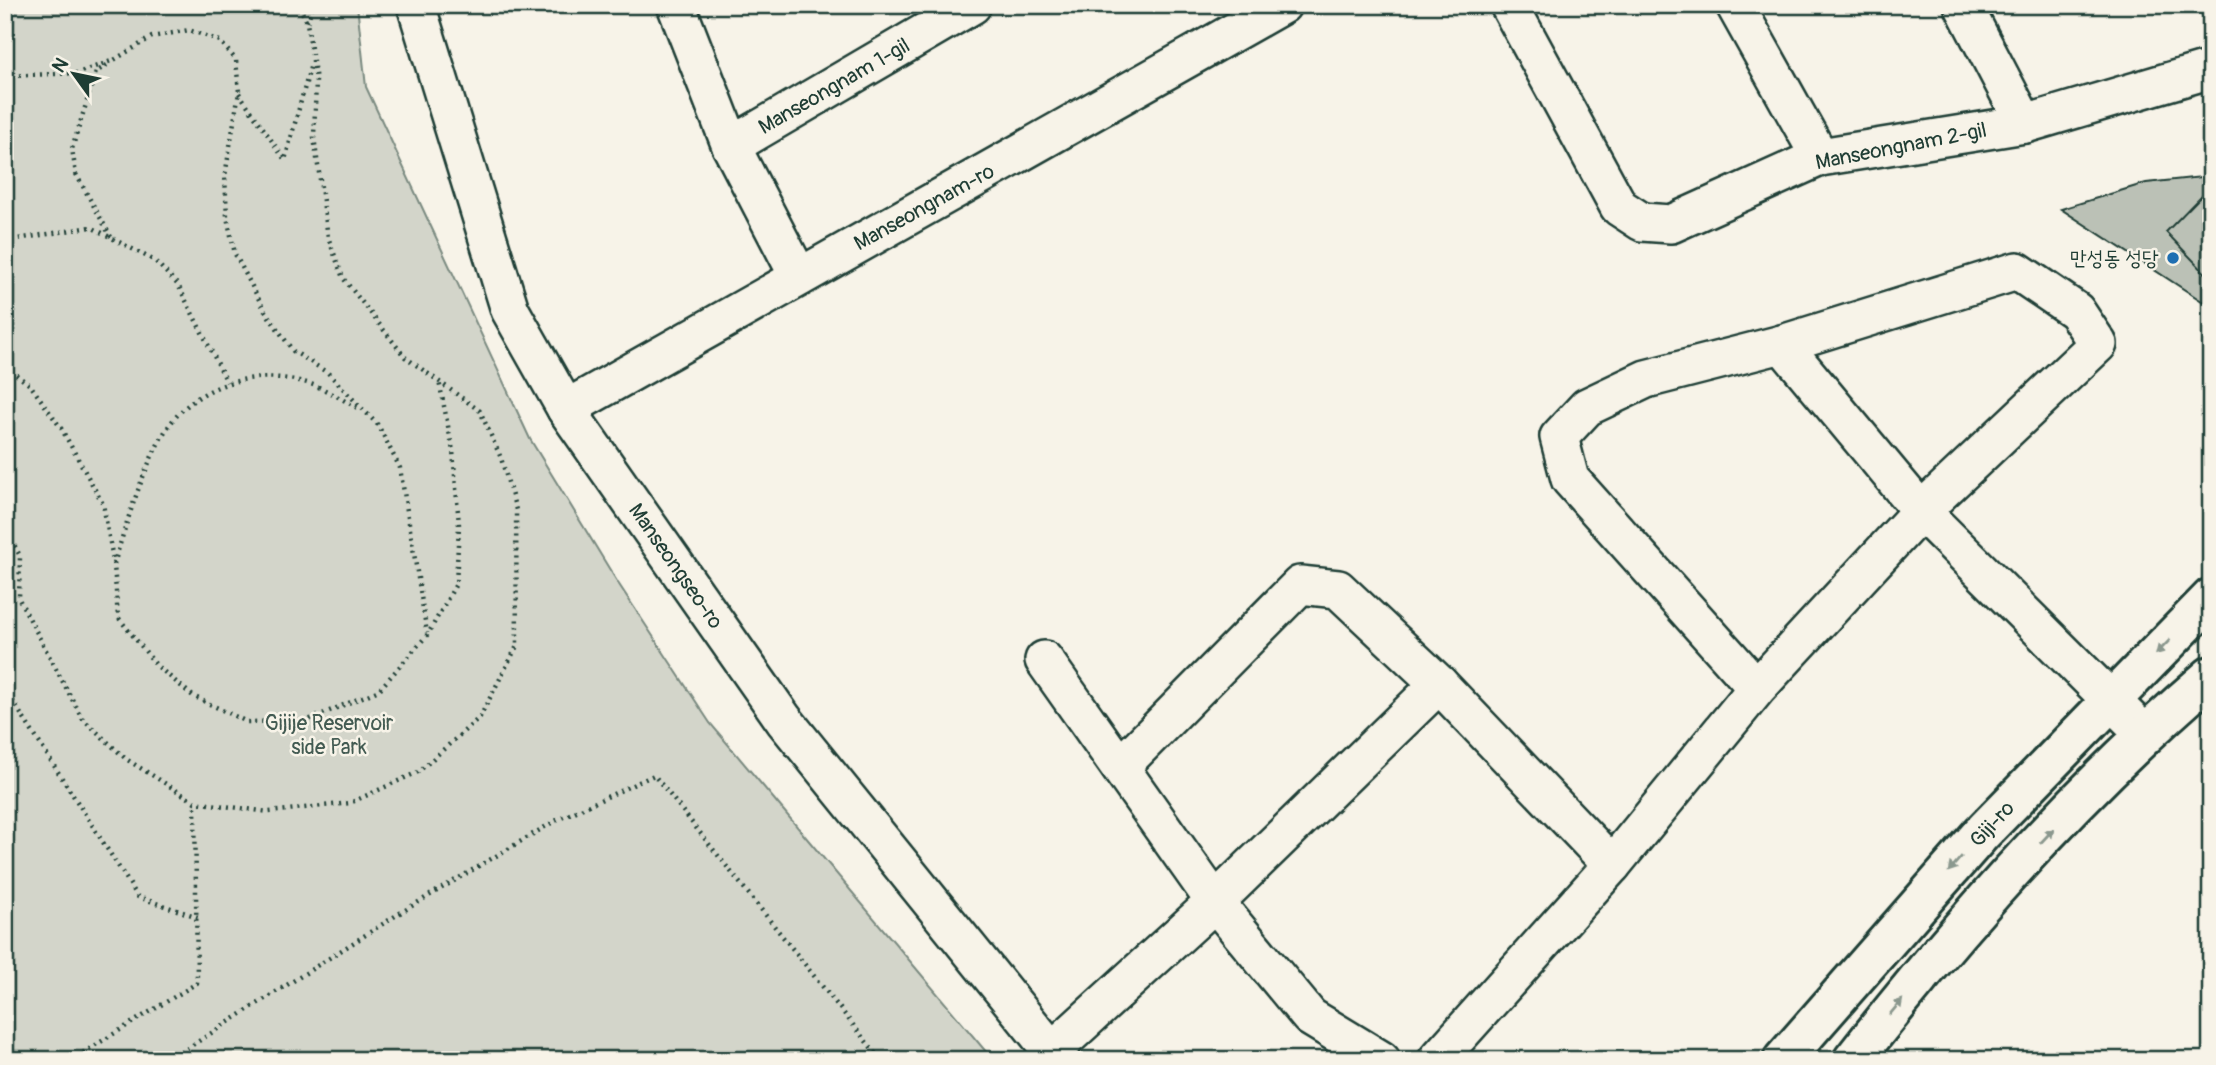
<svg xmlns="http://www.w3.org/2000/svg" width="2216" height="1065" viewBox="0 0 2216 1065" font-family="Pangolin,'Poor Story',sans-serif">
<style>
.green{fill:#d3d5ca;stroke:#79897f;stroke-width:2}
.building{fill:#bbc1b6;stroke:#1f3d34;stroke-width:2}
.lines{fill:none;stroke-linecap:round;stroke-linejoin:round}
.street-casing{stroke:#1f3d34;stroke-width:42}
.secondary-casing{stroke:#1f3d34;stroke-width:44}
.path{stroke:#1f3d34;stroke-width:4.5;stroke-dasharray:2 5;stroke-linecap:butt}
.street{stroke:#f7f3e8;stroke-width:37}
.secondary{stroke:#f7f3e8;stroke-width:38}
.oneway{fill:#8b988e}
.poi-dot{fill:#1f6fb2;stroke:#f7f3e8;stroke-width:2.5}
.labels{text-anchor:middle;stroke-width:5;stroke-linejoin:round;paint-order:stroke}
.street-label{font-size:21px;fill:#1f3d34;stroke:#f7f3e8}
.poi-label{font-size:21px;fill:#1f3d34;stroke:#f7f3e8;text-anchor:end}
.park-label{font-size:21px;fill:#435b52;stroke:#f7f3e8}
</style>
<rect width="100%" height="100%" fill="#f7f3e8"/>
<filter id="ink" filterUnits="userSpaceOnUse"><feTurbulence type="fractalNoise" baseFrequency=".0143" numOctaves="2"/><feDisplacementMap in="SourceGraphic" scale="14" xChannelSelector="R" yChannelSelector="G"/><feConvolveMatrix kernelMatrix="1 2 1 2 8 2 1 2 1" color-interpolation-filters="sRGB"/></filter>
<g filter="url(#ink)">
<path class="green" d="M5 5H357L366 87 530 439 618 583 710 723 993 1060H5Z"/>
<g class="building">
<path d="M2211 176V307L2061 209 2146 183Z"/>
<path d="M2202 195H2211V279L2166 232Z"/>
</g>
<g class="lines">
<defs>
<g id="street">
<path d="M416 5 510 310 566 409 784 720 1059 1060"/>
<path d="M676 5 731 146 799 277"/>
<path d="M1509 5 1619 207 1642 222 1671 224 1820 157 2025 124 2211 69"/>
<path d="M1735 5 1820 157"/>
<path d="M1963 5 2025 124"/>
<path d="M731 146 972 5"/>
<path d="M1782 344 1921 511 2144 733"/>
<path d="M566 409 1282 5"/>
<path d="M1044 660 1215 902 1053 1050"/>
<path d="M1120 767 1300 585 1338 589 1439 684 1612 865"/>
<path d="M1381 1060 1310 1017 1215 902 1439 684"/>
<path d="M1437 1060 1612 865 1757 688 1921 511 2098 344 2076 311 2017 271 1782 344 1646 379 1587 407 1559 437 1570 479 1757 688"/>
</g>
<g id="secondary">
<path d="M1783 1060 1981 834 2211 598"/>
<path d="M1853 1060C1960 923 2079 789 2211 676"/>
</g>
</defs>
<use href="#street" class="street-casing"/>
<use href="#secondary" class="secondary-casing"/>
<g class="path">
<path d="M307 22 313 5"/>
<path d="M107 65 96 72 72 149 76 174 111 237"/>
<path d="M5 76 78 73 114 60 152 37 189 30 220 41 236 60 239 92 225 176 227 217 235 254 265 311 293 351 328 373 378 425 400 468 427 633"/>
<path d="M239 93 285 160 311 64"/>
<path d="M5 241 91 227 155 261 178 285 227 382"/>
<path d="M5 366 31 386 61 428 103 504 114 565 118 617 157 666 193 696 247 722 306 721 379 690 428 634 456 584 459 525 453 451 439 381"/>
<path d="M5 527 20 556 19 599 82 718 126 759 195 802 269 812 350 803 418 772 480 717 517 646 516 510 501 458 480 411 405 357 343 278 328 237 314 137 316 80 307 23 299 5"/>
<path d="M114 564C126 524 144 465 166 430 196 383 256 368 307 383 325 388 343 400 359 409"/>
<path d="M5 689 138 897 198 917"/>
<path d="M71 1060 197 983 195 802"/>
<path d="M169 1060 400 913 555 821 654 775 881 1060"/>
</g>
<use href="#street" class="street"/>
<use href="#secondary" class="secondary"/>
</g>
<defs><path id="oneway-solid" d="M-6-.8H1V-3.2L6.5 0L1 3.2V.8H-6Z" transform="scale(1.75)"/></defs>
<g class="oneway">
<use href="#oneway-solid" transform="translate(2163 647) rotate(134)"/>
<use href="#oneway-solid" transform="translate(2047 836) rotate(-47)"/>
<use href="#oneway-solid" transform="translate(1955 864) rotate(131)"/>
<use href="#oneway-solid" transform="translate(1896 1007) rotate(-50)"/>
</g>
</g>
<circle class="poi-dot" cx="2173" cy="258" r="7"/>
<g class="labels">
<g class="street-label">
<text transform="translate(834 86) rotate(-30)" y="7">Manseongnam 1-gil</text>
<text transform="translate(1901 146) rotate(-11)" y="7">Manseongnam 2-gil</text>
<text transform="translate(924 207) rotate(-29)" y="7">Manseongnam-ro</text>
<text transform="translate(676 566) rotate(55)" y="7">Manseongseo-ro</text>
<text transform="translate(1992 824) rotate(-47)" y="7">Giji-ro</text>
</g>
<g class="poi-label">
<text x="2159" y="265">만성동 성당</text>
</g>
<g class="park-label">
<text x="329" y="730">Gijije Reservoir<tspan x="329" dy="24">side Park</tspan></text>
</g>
</g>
<rect width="2216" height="1065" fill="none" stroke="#f7f3e8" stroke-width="28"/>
<rect x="14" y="14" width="2188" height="1037" fill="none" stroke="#1f3d34" stroke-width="2.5" filter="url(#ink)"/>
<g transform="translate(74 74) rotate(303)" stroke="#f7f3e8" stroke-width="5" paint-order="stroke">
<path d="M0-5L12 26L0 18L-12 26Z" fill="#1f3d34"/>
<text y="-10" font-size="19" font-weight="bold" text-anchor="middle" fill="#1f3d34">N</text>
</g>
</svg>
